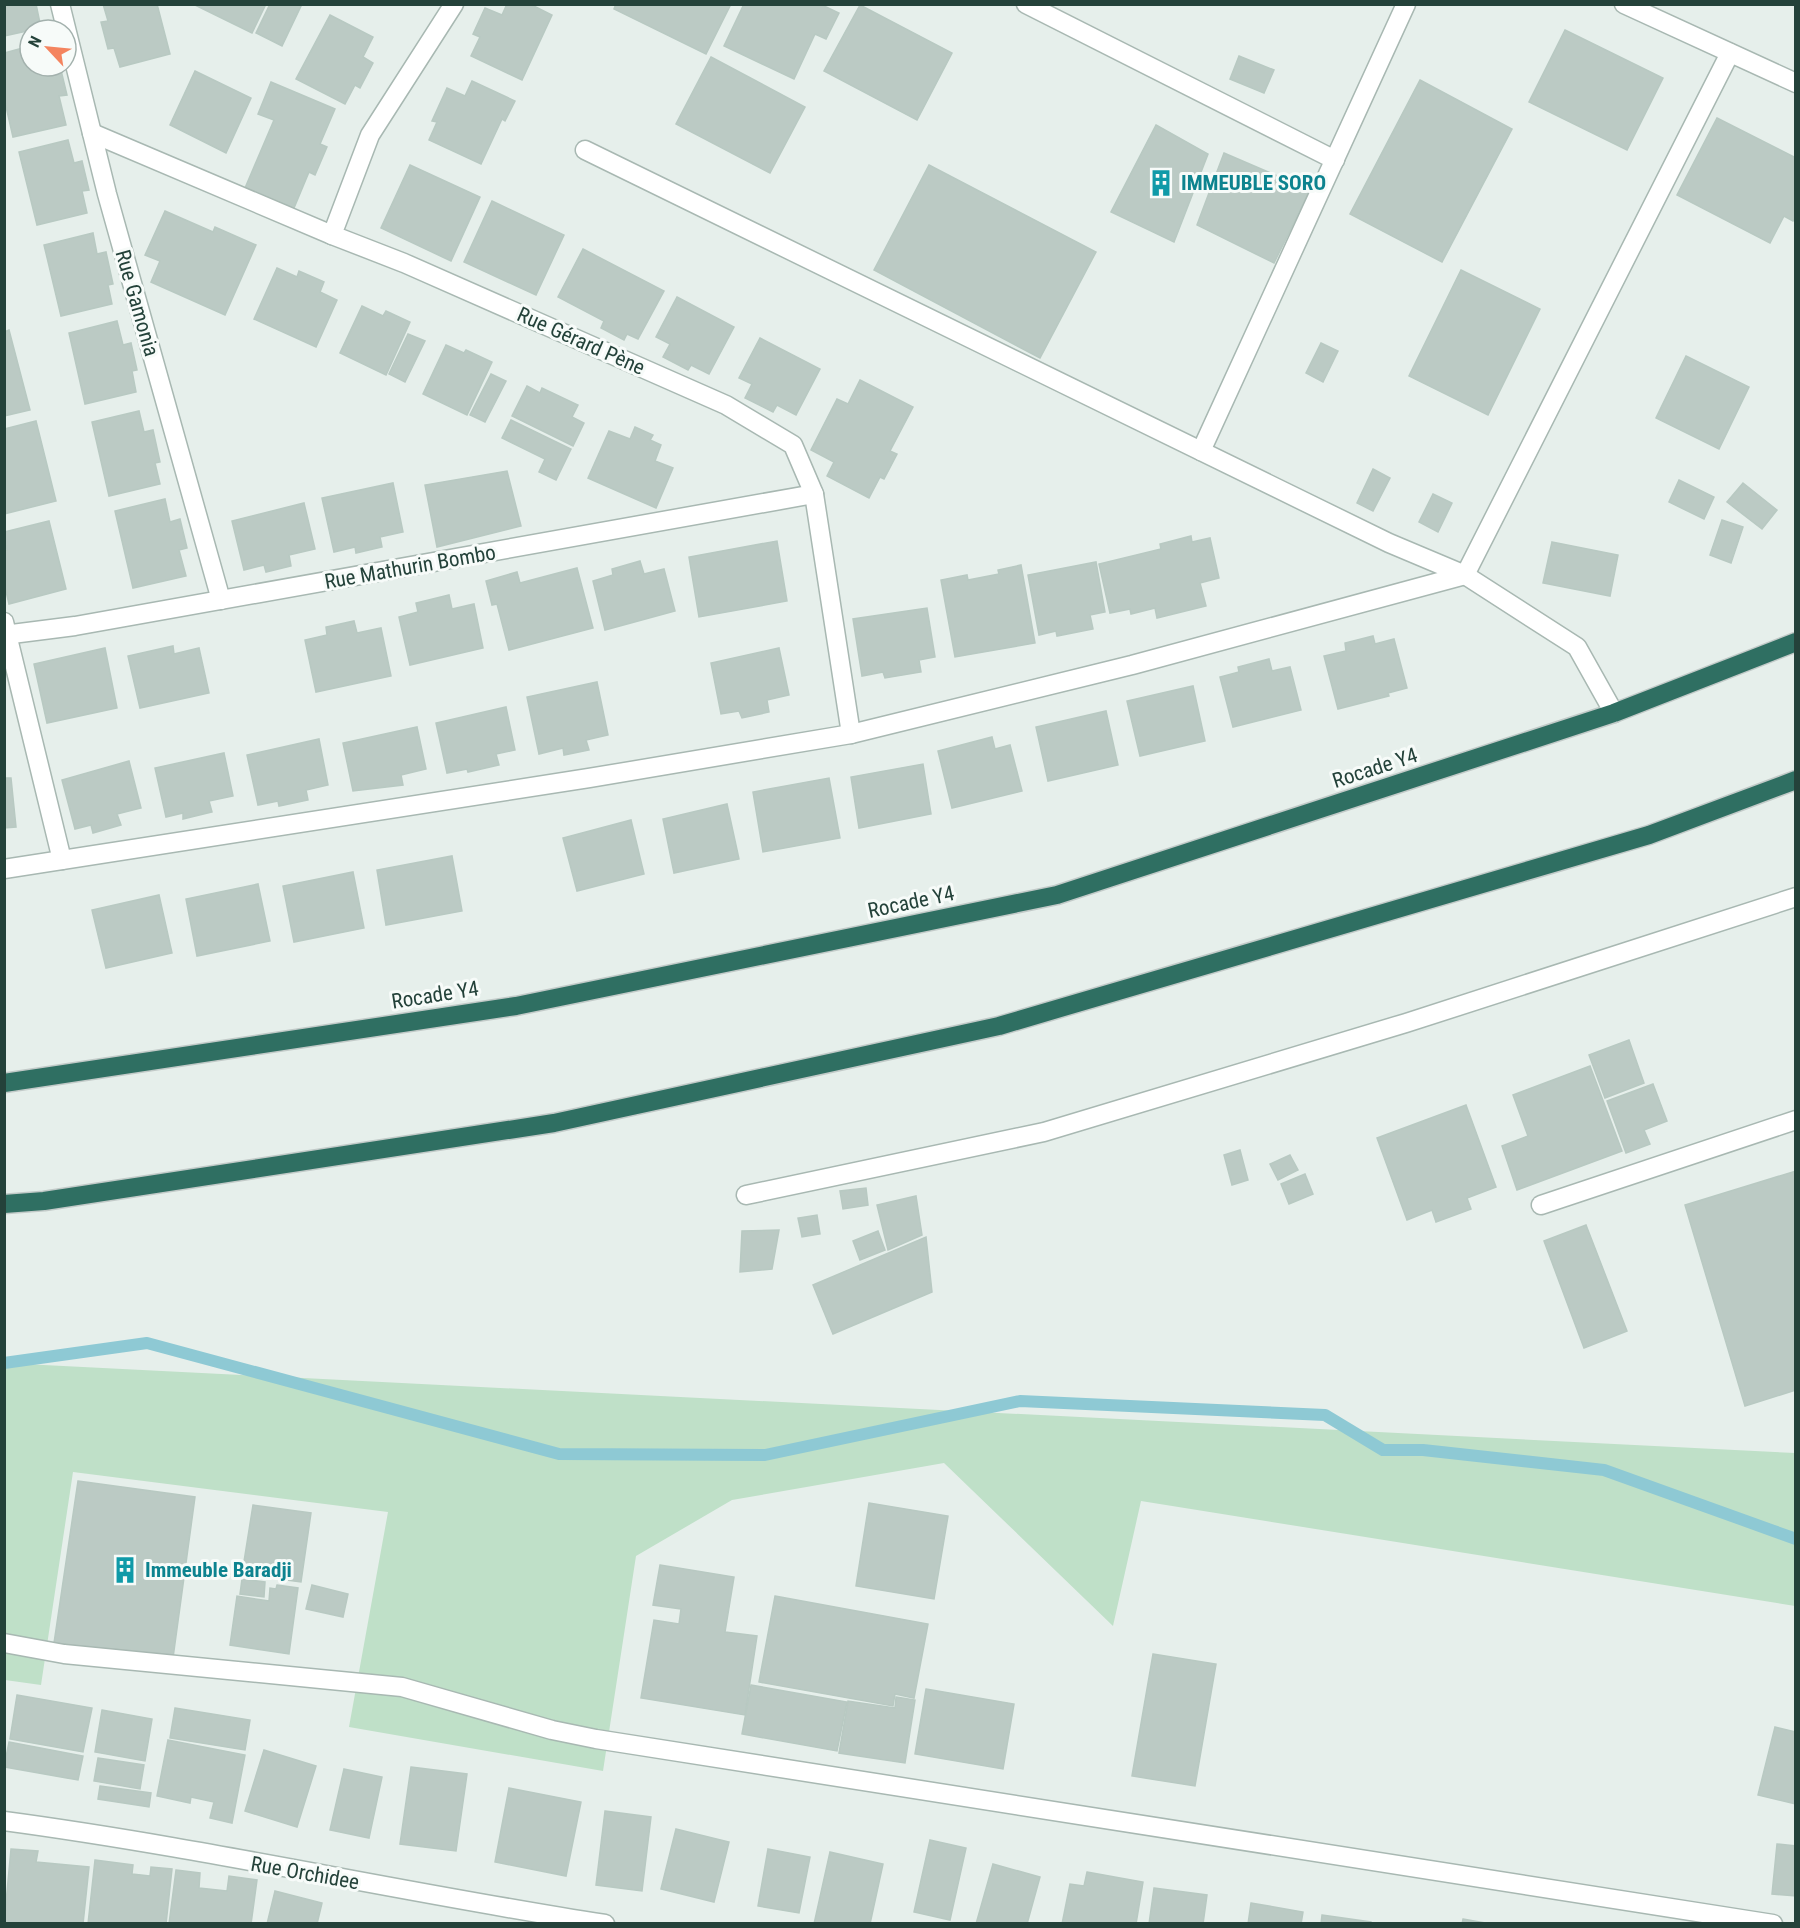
<svg xmlns="http://www.w3.org/2000/svg" width="1800" height="1928" viewBox="0 0 1800 1928" font-family="'Roboto Condensed',sans-serif">
<style>
.green{fill:#bfe0c8}
.lines{fill:none;stroke-linecap:round;stroke-linejoin:round}
.stream{stroke:#8ec9d4;stroke-width:12}
.building{fill:#bbcac4;stroke:#b8c9c2;stroke-width:1.5}
.lane-casing{stroke:#a8b8b2;stroke-width:21}
.street-casing{stroke:#a8b8b2;stroke-width:21}
.highway-casing{stroke:#c2cac8;stroke-width:21}
.lane{stroke:#fff;stroke-width:18}
.street{stroke:#fff;stroke-width:18}
.highway{stroke:#2f6f62;stroke-width:18}
.labels{text-anchor:middle;stroke-width:6;stroke-linejoin:round;paint-order:stroke}
.culture-label{font-size:21px;font-weight:bold;fill:#0d838f;stroke:#f7fbf9;text-anchor:start}
.street-label{font-size:21px;fill:#24423a;stroke:#f7fbf9}
</style>
<rect width="100%" height="100%" fill="#e6efeb"/>
<path class="green" d="M4 1363 1795 1453V1606L1141 1501 1113 1626 944 1463 732 1500 636 1556 603 1771 349 1727 388 1512 73 1472 41 1685 5 1680Z"/>
<g class="lines">
<path class="stream" d="M4 1363 147 1343 559 1454 765 1455 1020 1401 1325 1415 1383 1450H1423L1604 1470 1796 1539"/>
</g>
<g class="building">
<path d="M4 4H36L41 28 4 36Z"/>
<path d="M103 4H157L170 54 120 67 114 48 108 49 101 22 108 21Z"/>
<path d="M193 4H266L252 33Z"/>
<path d="M270 4H302L282 46 256 33Z"/>
<path d="M507 4H530L552 15 522 80 471 56 480 37 473 34 485 8 502 15Z"/>
<path d="M616 4H731L706 54 614 9Z"/>
<path d="M744 4H820L839 13 826 39 815 34 794 79 724 46Z"/>
<path d="M860 5 952 53 917 120 824 71Z"/>
<path d="M330 15 373 37 363 57 373 63 360 88 355 85 345 104 296 79Z"/>
<path d="M1565 30 1663 78 1627 150 1529 102Z"/>
<path d="M30 46V66H60L67 95 59 96 66 125 13 137 4 98V53Z"/>
<path d="M1239 56 1274 70 1264 93 1230 79Z"/>
<path d="M711 57 805 107 770 173 676 124Z"/>
<path d="M195 71 251 98 226 153 170 125Z"/>
<path d="M1420 80 1512 129 1442 262 1350 214Z"/>
<path d="M472 81 515 101 505 121 502 119 481 164 429 140 437 122 432 121 447 88 465 96Z"/>
<path d="M271 82 335 109 320 144 327 147 315 175 309 172 294 208 245 188 274 120 258 114Z"/>
<path d="M1717 118 1796 158V217L1793 221 1784 216 1770 243 1677 195Z"/>
<path d="M1156 125 1208 154 1174 242 1111 212Z"/>
<path d="M68 140 74 163 82 161 89 190 82 191 87 213 37 225 19 152Z"/>
<path d="M1224 153 1310 190 1274 263 1197 225Z"/>
<path d="M410 165 480 197 451 261 381 228Z"/>
<path d="M929 165 1096 252 1040 358 874 270Z"/>
<path d="M492 201 564 235 536 295 464 262Z"/>
<path d="M165 211 213 232 215 227 256 245 225 315 151 282 160 261 145 255Z"/>
<path d="M93 233 97 254 106 252 113 284 108 285 112 304 61 316 44 245Z"/>
<path d="M583 249 664 291 638 339 627 334 624 340 601 328 604 321 558 297Z"/>
<path d="M277 268 297 277 299 271 324 282 320 292 337 300 316 347 254 319Z"/>
<path d="M1461 270 1540 309 1488 415 1409 376Z"/>
<path d="M677 297 734 327 709 374 691 365 688 370 663 357 670 344 656 337Z"/>
<path d="M362 306 383 316 386 311 410 322 386 375 340 353Z"/>
<path d="M117 321 123 345 131 343 137 370 132 371 136 392 85 404 69 333Z"/>
<path d="M9 330 30 410 4 416V332Z"/>
<path d="M408 334 425 341 405 382 389 374Z"/>
<path d="M760 338 820 369 796 415 777 405 773 412 745 398 752 384 739 378Z"/>
<path d="M1321 343 1338 351 1323 382 1306 373Z"/>
<path d="M446 345 464 353 466 350 492 362 467 415 423 394Z"/>
<path d="M1686 356 1749 387 1719 449 1656 418Z"/>
<path d="M491 374 506 381 485 422 470 415Z"/>
<path d="M860 380 913 407 890 451 897 454 884 479 880 477 869 498 827 476 834 462 811 450 837 399 848 404Z"/>
<path d="M527 386 540 393 542 388 578 405 572 417 584 423 573 446 512 416Z"/>
<path d="M139 411 144 432 153 430 160 462 155 463 160 484 109 496 92 422Z"/>
<path d="M511 420 571 449 556 480 539 472 545 459 502 438Z"/>
<path d="M36 421 56 501 4 514V429Z"/>
<path d="M635 427 653 435 650 440 661 445 655 461 673 468 656 508 588 478 609 431 630 439Z"/>
<path d="M1373 469 1390 478 1373 511 1357 503Z"/>
<path d="M507 471 521 526 437 547 425 485Z"/>
<path d="M1679 480 1714 497 1704 519 1669 502Z"/>
<path d="M393 483 403 532 380 537 382 547 356 553 355 547 334 552 322 498Z"/>
<path d="M1743 483 1777 510 1762 529 1727 502Z"/>
<path d="M1433 494 1452 503 1438 532 1419 522Z"/>
<path d="M165 499 170 522 180 519 187 548 179 550 186 576 133 588 115 511Z"/>
<path d="M304 503 315 549 289 555 291 566 266 572 264 565 244 570 232 521Z"/>
<path d="M1722 520 1743 527 1731 563 1710 555Z"/>
<path d="M49 521 66 589 9 604 4 583V551L7 550 4 532Z"/>
<path d="M1191 536 1192 542 1210 538 1219 578 1200 583 1206 606 1157 618 1155 608 1131 614 1130 609 1110 613 1099 564 1161 549 1160 544Z"/>
<path d="M777 541 787 601 699 617 689 557Z"/>
<path d="M1552 542 1618 555 1610 596 1543 583Z"/>
<path d="M640 561 644 574 664 569 675 611 605 630 593 581 613 575 612 569Z"/>
<path d="M1096 562 1105 612 1090 615 1093 629 1057 636 1056 631 1039 635 1028 575Z"/>
<path d="M1021 565 1035 643 955 657 941 580 967 575 968 580 999 574 998 570Z"/>
<path d="M577 568 593 628 509 650 497 604 492 605 486 581 517 572 520 583Z"/>
<path d="M449 595 452 609 474 604 483 648 410 665 399 617 418 612 416 603Z"/>
<path d="M927 608 935 657 919 660 921 672 885 678 883 672 862 676 853 619Z"/>
<path d="M354 621 357 633 381 628 391 676 316 692 305 640 327 635 326 627Z"/>
<path d="M1373 636 1375 644 1394 639 1407 688 1388 693 1389 696 1338 709 1324 656 1346 651 1345 643Z"/>
<path d="M173 646 174 654 199 648 209 693 140 708 128 656Z"/>
<path d="M105 648 117 708 47 723 34 664Z"/>
<path d="M779 648 789 695 767 700 769 712 742 718 739 711 721 714 711 663Z"/>
<path d="M1269 659 1272 671 1290 667 1301 710 1233 727 1220 677 1239 672 1238 667Z"/>
<path d="M597 682 608 735 586 740 589 750 564 755 563 748 539 754 527 697Z"/>
<path d="M1193 686 1205 741 1140 756 1127 701Z"/>
<path d="M506 707 515 750 496 754 499 765 468 772 467 769 447 773 436 723Z"/>
<path d="M1106 711 1118 765 1048 781 1036 727Z"/>
<path d="M417 727 426 769 401 775 403 785 353 791 343 743Z"/>
<path d="M992 737 995 749 1010 745 1022 791 952 808 938 751Z"/>
<path d="M319 739 328 785 306 790 308 800 279 806 278 801 258 805 247 755Z"/>
<path d="M224 753 233 796 209 801 212 812 183 819V813L166 817 155 768Z"/>
<path d="M129 761 141 808 117 814 121 825 93 833 91 825 75 829 62 780Z"/>
<path d="M923 764 931 814 859 828 851 777Z"/>
<path d="M4 778H11L16 827 4 828Z"/>
<path d="M829 778 840 838 763 852 753 792Z"/>
<path d="M727 804 739 859 674 873 663 819Z"/>
<path d="M631 820 644 874 577 891 563 838Z"/>
<path d="M452 856 462 911 386 925 377 870Z"/>
<path d="M353 872 364 928 294 942 283 886Z"/>
<path d="M258 884 270 941 197 956 186 899Z"/>
<path d="M159 895 172 953 106 968 92 910Z"/>
<path d="M1629 1040 1644 1083 1605 1098 1589 1055Z"/>
<path d="M1590 1066 1622 1151 1517 1190 1502 1146 1528 1136 1513 1095Z"/>
<path d="M1653 1084 1667 1121 1644 1130 1650 1144 1626 1153 1607 1101Z"/>
<path d="M1466 1105 1496 1187 1467 1198 1471 1209 1436 1222 1432 1210 1407 1220 1377 1138Z"/>
<path d="M1240 1150 1248 1180 1232 1185 1224 1155Z"/>
<path d="M1290 1155 1298 1170 1278 1180 1270 1164Z"/>
<path d="M1796 1171V1390L1745 1406 1685 1205Z"/>
<path d="M1305 1174 1313 1194 1289 1204 1281 1184Z"/>
<path d="M866 1188 868 1205 843 1209 840 1191Z"/>
<path d="M916 1196 922 1235 888 1250 877 1205Z"/>
<path d="M817 1215 820 1234 802 1237 798 1218Z"/>
<path d="M1586 1225 1627 1331 1584 1348 1544 1241Z"/>
<path d="M779 1230 772 1269 740 1272 742 1231Z"/>
<path d="M878 1231 885 1250 860 1260 853 1241Z"/>
<path d="M926 1237 932 1292 833 1334 813 1285Z"/>
<path d="M78 1481 195 1497 173 1658 54 1643Z"/>
<path d="M869 1503 948 1516 934 1599 856 1586Z"/>
<path d="M253 1505 311 1513 301 1582 242 1574Z"/>
<path d="M660 1565 734 1577 725 1632 757 1636 745 1715 641 1698 654 1620 679 1624 681 1609 653 1605Z"/>
<path d="M242 1579 265 1582 264 1597 240 1594Z"/>
<path d="M277 1585 298 1588 289 1654 230 1645 237 1596 269 1601 270 1588 276 1589Z"/>
<path d="M312 1585 348 1594 343 1617 306 1609Z"/>
<path d="M775 1596 928 1624 914 1698 895 1694 893 1706 759 1682Z"/>
<path d="M1153 1654 1216 1664 1195 1786 1132 1776Z"/>
<path d="M751 1685 847 1702 837 1751 742 1734Z"/>
<path d="M926 1689 1014 1704 1003 1769 915 1754Z"/>
<path d="M17 1695 92 1708 83 1752 10 1739Z"/>
<path d="M896 1697 915 1700 905 1763 839 1753 848 1701 895 1708Z"/>
<path d="M175 1708 250 1720 245 1750 170 1738Z"/>
<path d="M102 1710 152 1719 145 1761 95 1752Z"/>
<path d="M1775 1727 1796 1732V1804L1758 1795Z"/>
<path d="M168 1740 245 1755 232 1823 210 1818 214 1802 191 1797 190 1803 157 1796Z"/>
<path d="M9 1742 83 1756 78 1780 4 1767Z"/>
<path d="M264 1750 316 1766 297 1827 245 1811Z"/>
<path d="M98 1758 144 1765 140 1789 94 1781Z"/>
<path d="M411 1767 467 1774 456 1851 400 1844Z"/>
<path d="M344 1769 382 1777 369 1838 330 1830Z"/>
<path d="M100 1786 151 1793 149 1807 98 1799Z"/>
<path d="M509 1788 581 1802 566 1876 495 1862Z"/>
<path d="M605 1811 651 1817 642 1891 596 1885Z"/>
<path d="M676 1829 729 1842 714 1902 661 1889Z"/>
<path d="M930 1840 966 1848 950 1920 914 1912Z"/>
<path d="M1777 1844 1796 1846V1896L1772 1894Z"/>
<path d="M11 1849 38 1851 36 1862 89 1867 83 1924H4Z"/>
<path d="M768 1849 810 1857 799 1913 758 1906Z"/>
<path d="M830 1852 883 1864 870 1924H814Z"/>
<path d="M95 1860 133 1865 132 1874 150 1876 151 1867 172 1869 166 1924H88Z"/>
<path d="M993 1864 1040 1877 1027 1924H976Z"/>
<path d="M176 1870 200 1873 199 1888 227 1891 229 1876 257 1880 251 1924H169Z"/>
<path d="M1087 1872 1143 1882 1136 1924H1062L1070 1884 1084 1886Z"/>
<path d="M1154 1888 1207 1895 1203 1924H1149Z"/>
<path d="M275 1891 322 1903 317 1924H267Z"/>
<path d="M1251 1903 1303 1912 1301 1924H1248Z"/>
<path d="M1322 1915 1371 1922V1924H1321Z"/>
<path d="M1463 1919 1491 1924H1462Z"/>
</g>
<g class="lines">
<defs>
<g id="lane">
<path d="M746 1195 1044 1132 1406 1023 1796 897"/>
<path d="M1541 1205 1796 1120"/>
</g>
<g id="street">
<path d="M60 4 107 194 221 600"/>
<path d="M454 4 370 135 332 235 404 263 726 405 793 445 814 494 851 734"/>
<path d="M1026 4 1335 160"/>
<path d="M1624 4 1796 83"/>
<path d="M92 133 332 235"/>
<path d="M585 150 1389 543 1465 575 1577 647 1614 713"/>
<path d="M1201 451 1406 4"/>
<path d="M4 622 62 860"/>
<path d="M4 635 75 626 814 494"/>
<path d="M4 869 589 778 851 734 1132 665 1465 575 1730 53"/>
<path d="M4 1643 64 1654 402 1687 552 1730 596 1739 1773 1924"/>
<path d="M4 1821C206 1848 404 1893 605 1924"/>
</g>
<g id="highway">
<path d="M4 1083 516 1006 1057 895 1614 713 1796 642"/>
<path d="M4 1204 44 1201 554 1123 999 1026 1649 835 1796 780"/>
</g>
</defs>
<use href="#lane" class="lane-casing"/>
<use href="#street" class="street-casing"/>
<use href="#highway" class="highway-casing"/>
<use href="#lane" class="lane"/>
<use href="#street" class="street"/>
<use href="#highway" class="highway"/>
</g>
<defs>
<symbol id="building-bare" viewBox="-9 -9 18 18"><path d="M-4-6H4V6H1V3H-1V6H-4ZM-2.5-4.3h1.7v1.8h-1.7ZM.8-4.3h1.7v1.8H.8ZM-2.5-1h1.7V.8h-1.7ZM.8-1h1.7V.8H.8Z" fill="#0f9aa8" stroke="#f7fbf9" stroke-width="2.5" paint-order="stroke"/></symbol>
</defs>
<g fill-rule="evenodd">
<use href="#building-bare" x="1142" y="164" width="38" height="38"/>
<use href="#building-bare" x="106" y="1551" width="38" height="38"/>
</g>
<g class="labels">
<g class="culture-label">
<text x="1181" y="190">IMMEUBLE SORO</text>
<text x="145" y="1577">Immeuble Baradji</text>
</g>
<g class="street-label">
<text transform="translate(137 303) rotate(74)" y="7">Rue Gamonia</text>
<text transform="translate(581 341) rotate(24)" y="7">Rue Gérard Pène</text>
<text transform="translate(410 567) rotate(-10)" y="7">Rue Mathurin Bombo</text>
<text transform="translate(1375 768) rotate(-18)" y="7">Rocade Y4</text>
<text transform="translate(911 902) rotate(-12)" y="7">Rocade Y4</text>
<text transform="translate(435 995) rotate(-9)" y="7">Rocade Y4</text>
<text transform="translate(305 1873) rotate(10)" y="7">Rue Orchidee</text>
</g>
</g>
<rect width="1800" height="1928" fill="none" stroke="#24423a" stroke-width="12"/>
<g transform="translate(48 48) rotate(296)"><circle r="28" fill="#f7fbf9" stroke="#a3b1ad" stroke-width="1.5"/>
<path d="M0-4.5L10 22L0 15L-10 22Z" fill="#f4845f"/>
<text y="-9" font-size="16" font-weight="bold" text-anchor="middle" fill="#24423a">N</text>
</g>
</svg>
